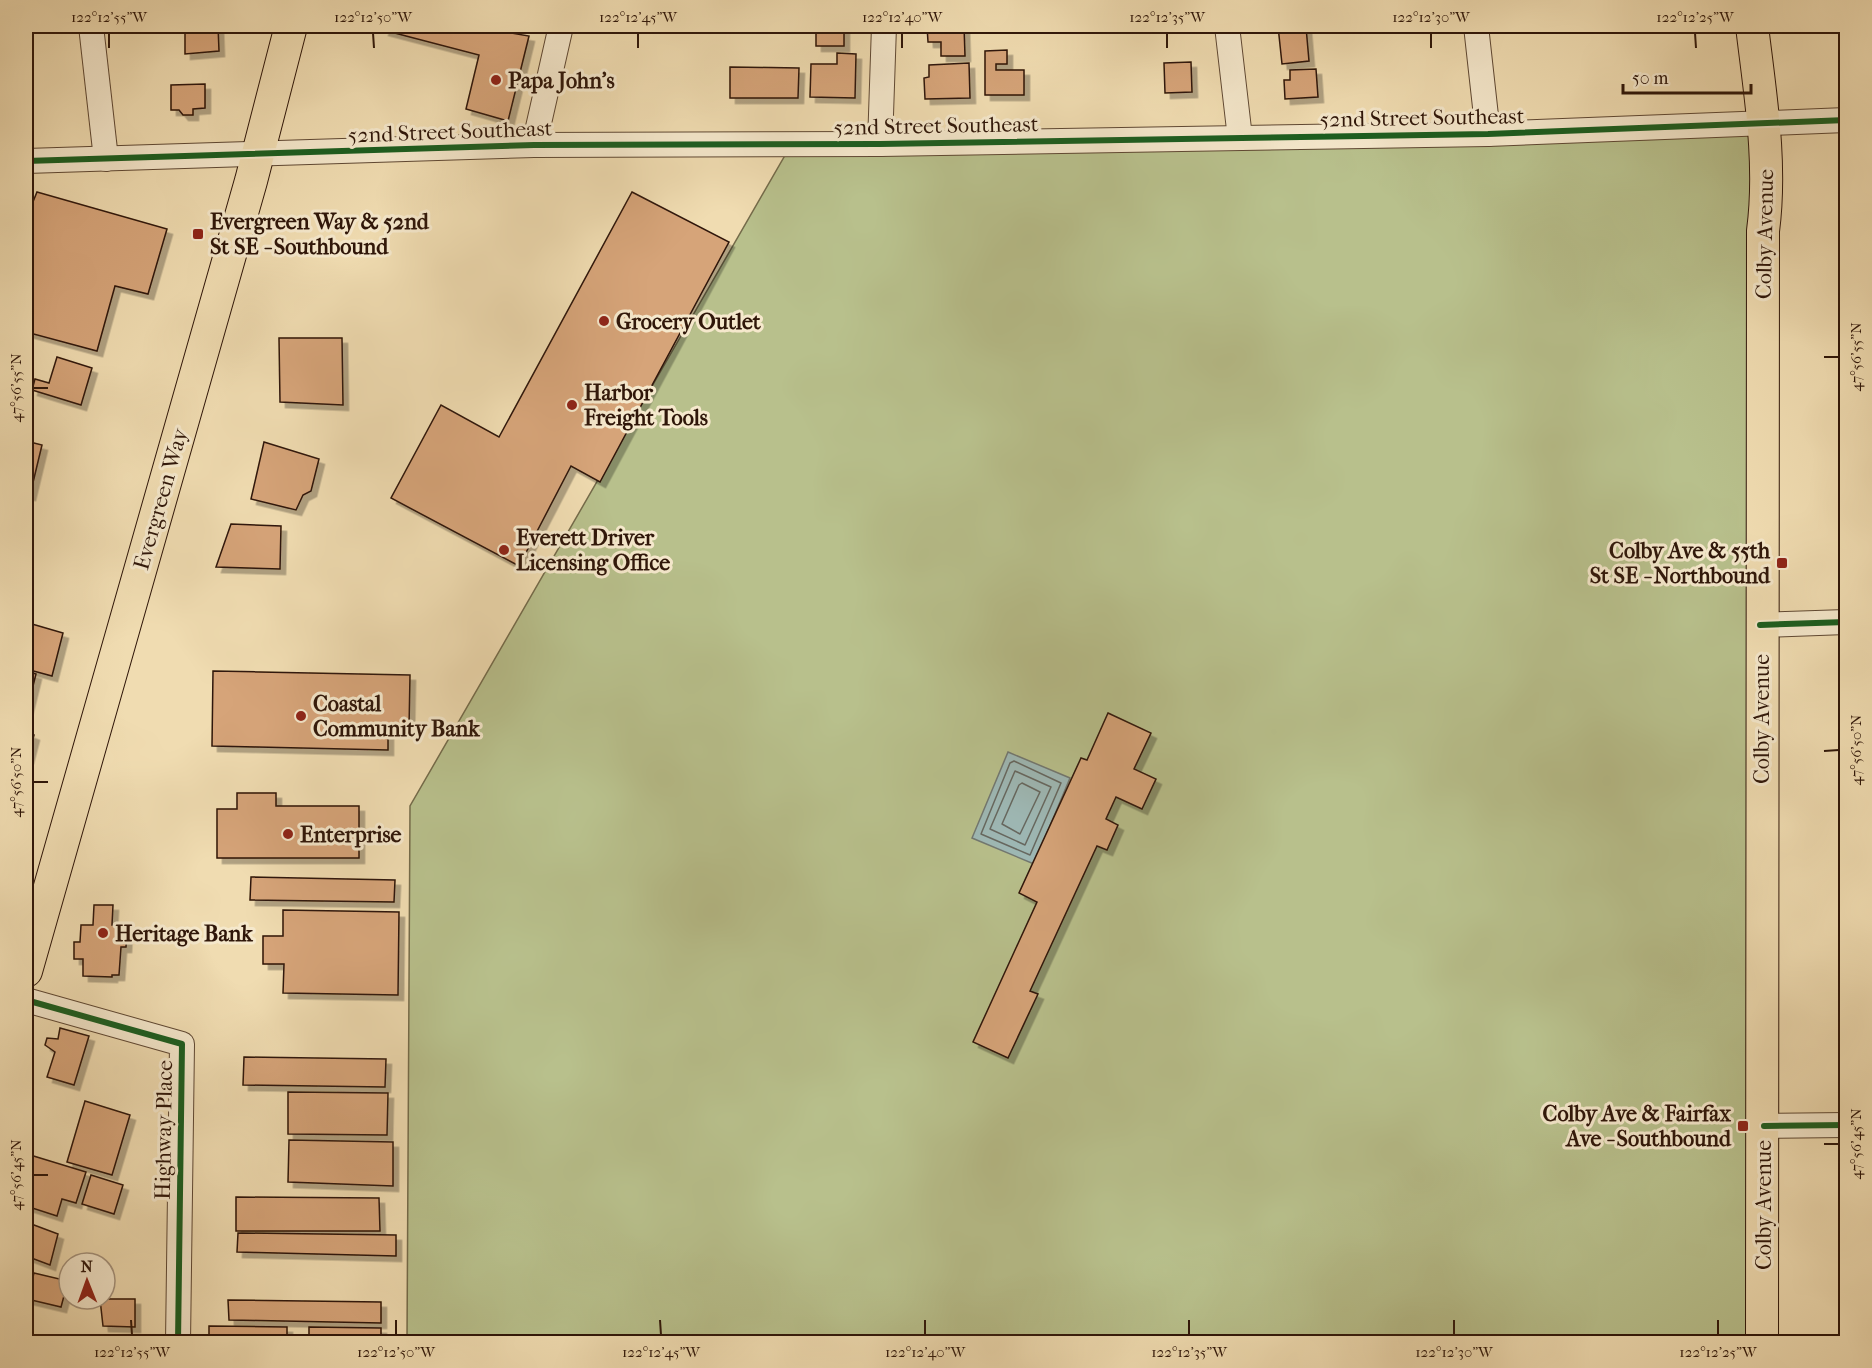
<svg xmlns="http://www.w3.org/2000/svg" width="1872" height="1368" viewBox="0 0 1872 1368" font-family="'IM FELL French Canon',serif">
<style>
.green{fill:#b8c08c;stroke:#746b4a;stroke-width:1.5}
.water{fill:#9eb9b6;stroke:#727871;stroke-width:1.5}
.lines{fill:none;stroke-linecap:round;stroke-linejoin:round}
.shore{stroke:#666860;stroke-width:1.5}
.building{fill:#d6a479;stroke:#2f1609;stroke-width:1.5;filter:url(#shadow)}
.minor-casing{stroke:#5f4833;stroke-width:26}
.major-casing{stroke:#2f1609;stroke-width:34}
.minor{stroke:#f5e8cc;stroke-width:24}
.major{stroke:#f0dcb1;stroke-width:32}
.cycleway-casing{stroke:#f5e8cc;stroke-width:10}
.cycleway{stroke:#1b5e20;stroke-width:6}
.ticks{fill:none;stroke:#2f1609;stroke-width:2}
.poi-dot{fill:#8f2418;stroke:#f5e8cc;stroke-width:2}
.labels{text-anchor:middle;stroke-width:6;stroke-linejoin:round;paint-order:stroke}
.poi-label{font-size:22px;font-weight:bold;fill:#2f1609;stroke:#f5e8cc;text-anchor:start}
.street-label{font-size:22px;fill:#2f1609;stroke:#f5e8cc}
.neatline{fill:none;stroke:#2f1609;stroke-width:2}
.ticks-label{font-size:15px;text-anchor:middle;fill:#2f1609}
</style>
<defs>
<filter id="shadow"><feDropShadow dx="5.5" dy="5.5" stdDeviation="0" flood-color="#0004"/></filter>
</defs>
<rect width="100%" height="100%" fill="#f0dcb1"/>
<filter id="stains"><feTurbulence type="fractalNoise" baseFrequency=".00333" numOctaves="4"/><feColorMatrix values="0 0 0 0 .2 0 0 0 0 .09 0 0 0 0 .02 0 0 0 .5 -.17"/></filter>
<radialGradient id="worn" r=".72"><stop offset=".6" stop-color="#630" stop-opacity="0"/><stop offset="1" stop-color="#630" stop-opacity=".3"/></radialGradient>
<path class="green" d="M1764 122 1762 1342H407L410 806 791 145Z"/>
<path class="water" d="M1008 752 1070 778 1034 864 972 838Z"/>
<g class="lines">
<g class="shore">
<path d="M1014 761 1061 783 1030 855 981 834 1010 763Z"/>
<path d="M1015 771 1051 787 1025 845 990 829Z"/>
<path d="M1022 783 1040 792 1020 834 1002 824 1019 785Z"/>
</g>
</g>
<g class="building">
<path d="M185 26H218L219 51 185 54Z"/>
<path d="M385 26H501L500 31 529 36 508 121 466 109 479 55 383 30Z"/>
<rect x="816" y="26" width="28" height="20"/>
<path d="M927 26H964L965 56H941V42H928Z"/>
<path d="M1278 26H1317L1306 27 1309 61 1282 64Z"/>
<path d="M1007 50V64H996V70H1024V95H985V51Z"/>
<path d="M837 53 856 54 855 98 810 97 811 64H837Z"/>
<path d="M1191 62 1192 92 1165 93 1164 63Z"/>
<path d="M969 63 970 98 925 99 924 78 929 77V65Z"/>
<path d="M730 67 799 68 798 98H730Z"/>
<path d="M1316 69 1318 97 1285 99 1284 80H1290V70Z"/>
<path d="M205 84V108L193 109V115H183L179 110H171V85Z"/>
<path d="M37 192 167 229 148 294 115 286 97 351 26 332V208L30 209Z"/>
<path d="M632 192 729 242 600 482 571 466 519 566 391 498 441 405 499 437Z"/>
<path d="M279 338H342L343 405 280 402Z"/>
<path d="M57 357 92 368 81 405 32 390 35 379 49 383Z"/>
<path d="M26 441 42 445 30 495 26 494Z"/>
<path d="M264 442 319 459 311 491 303 495 296 510 251 499Z"/>
<path d="M231 524 281 526 280 569 216 567Z"/>
<path d="M32 624 63 633 52 676 26 669V648Z"/>
<path d="M26 671 36 674 26 714Z"/>
<path d="M213 671 410 675 409 728H388V750L212 746Z"/>
<path d="M1108 713 1151 733 1134 769 1156 779 1142 809 1116 797 1106 819 1118 825 1107 850 1097 846 1030 991 1038 994 1008 1058 973 1042 1037 902 1019 893 1081 758 1087 760Z"/>
<path d="M26 732 34 735 28 758 26 757Z"/>
<path d="M237 793H276V806H359V858H217V809H237Z"/>
<path d="M251 877 395 880 394 902 250 900Z"/>
<path d="M94 905H113L112 925H127L126 947H121L119 975H112V977L83 976V959H74V942H80L81 925H93Z"/>
<path d="M283 910 399 912 398 995 283 993 284 964H263V936H283Z"/>
<path d="M60 1028 89 1036 74 1085 47 1077 55 1052 45 1045 47 1038 58 1039Z"/>
<path d="M244 1057 386 1059 385 1087 243 1085Z"/>
<path d="M288 1092 388 1093 387 1135 288 1134Z"/>
<path d="M85 1101 130 1115 112 1175 67 1162Z"/>
<path d="M289 1140 393 1142V1186L288 1182Z"/>
<path d="M27 1154 86 1172 76 1203 62 1199 57 1216 26 1206Z"/>
<path d="M91 1175 123 1185 114 1214 82 1204Z"/>
<path d="M236 1197 379 1198 380 1231H236Z"/>
<path d="M26 1222 58 1234 50 1265 26 1256Z"/>
<path d="M238 1233 396 1235V1256L237 1252Z"/>
<path d="M34 1273 68 1281 61 1307 27 1299Z"/>
<path d="M100 1299H135V1327L103 1326Z"/>
<path d="M228 1300 381 1302V1323L229 1320Z"/>
<path d="M209 1326 287 1327V1342H209Z"/>
<path d="M309 1327 381 1328V1342H309Z"/>
<path d="M26 1334 57 1342H26Z"/>
</g>
<g class="lines">
<defs>
<g id="minor">
<path d="M91 26 106 159"/>
<path d="M1227 26 1240 138"/>
<path d="M1476 26 1488 134"/>
<path d="M880 144 884 26"/>
<path d="M534 145 561 26"/>
<path d="M26 161 534 145 880 144 1488 134 1846 120"/>
<path d="M1760 625 1846 622"/>
<path d="M26 1000 182 1044 178 1342"/>
<path d="M1764 1126 1846 1125"/>
</g>
<g id="major">
<path d="M1752 26C1760 94 1772 162 1763 231 1760 601 1765 972 1762 1342"/>
<path d="M26 971 251 181 291 26"/>
</g>
</defs>
<use href="#minor" class="minor-casing"/>
<use href="#major" class="major-casing"/>
<use href="#minor" class="minor"/>
<use href="#major" class="major"/>
<defs>
<g id="cycleway">
<path d="M26 161 534 145 880 144 1488 134 1846 120"/>
<path d="M1760 625 1846 622"/>
<path d="M26 1000 182 1044 178 1342"/>
<path d="M1764 1126 1846 1125"/>
</g>
</defs>
<use href="#cycleway" class="cycleway-casing"/>
<use href="#cycleway" class="cycleway"/>
</g>
<path class="ticks" d="M109 33V48M373 33 374 48M638 33V48M902 33V48M1167 33V48M1431 33V48M1695 33 1696 48M1824 357H1839M33 388H48M1824 751 1839 750M33 782H48M1824 1144H1839M33 1175H48M131 1320 132 1335M396 1320V1335M660 1320 661 1335M925 1320V1335M1189 1320V1335M1454 1320V1335M1718 1320V1335"/>
<g class="poi-dot">
<circle cx="496" cy="80" r="6"/>
<rect x="192" y="228" width="12" height="12" rx="3"/>
<circle cx="604" cy="321" r="6"/>
<circle cx="572" cy="405" r="6"/>
<circle cx="504" cy="550" r="6"/>
<rect x="1776" y="557" width="12" height="12" rx="3"/>
<circle cx="301" cy="716" r="6"/>
<circle cx="288" cy="834" r="6"/>
<circle cx="103" cy="933" r="6"/>
<rect x="1737" y="1120" width="12" height="12" rx="3"/>
</g>
<g class="labels">
<g class="poi-label">
<text x="508" y="88">Papa John's</text>
<text x="210" y="229">Evergreen Way &amp; 52nd<tspan x="210" dy="25">St SE - Southbound</tspan></text>
<text x="616" y="329">Grocery Outlet</text>
<text x="584" y="400">Harbor<tspan x="584" dy="25">Freight Tools</tspan></text>
<text x="516" y="545">Everett Driver<tspan x="516" dy="25">Licensing Office</tspan></text>
<text x="1770" y="558" text-anchor="end">Colby Ave &amp; 55th<tspan x="1770" dy="25">St SE - Northbound</tspan></text>
<text x="313" y="711">Coastal<tspan x="313" dy="25">Community Bank</tspan></text>
<text x="300" y="842">Enterprise</text>
<text x="115" y="941">Heritage Bank</text>
<text x="1731" y="1121" text-anchor="end">Colby Ave &amp; Fairfax<tspan x="1731" dy="25">Ave - Southbound</tspan></text>
</g>
<g class="street-label">
<text transform="translate(1422 117) rotate(-1)" y="8">52nd Street Southeast</text>
<text transform="translate(936 125) rotate(-1)" y="8">52nd Street Southeast</text>
<text transform="translate(450 131) rotate(-2)" y="8">52nd Street Southeast</text>
<text transform="translate(1764 234) rotate(-89)" y="8">Colby Avenue</text>
<text transform="translate(160 499) rotate(-74)" y="8">Evergreen Way</text>
<text transform="translate(1761 719) rotate(-90)" y="8">Colby Avenue</text>
<text transform="translate(163 1130) rotate(-89)" y="8">Highway Place</text>
<text transform="translate(1763 1205) rotate(-90)" y="8">Colby Avenue</text>
</g>
</g>
<rect width="1872" height="1368" fill="none" stroke="#f0dcb1" stroke-width="66"/>
<g transform="translate(87 1281) rotate(359)"><circle r="28" fill="#f5e8cc" stroke="#a6947e" stroke-width="1.5"/>
<path d="M0-4.5L10 22L0 15L-10 22Z" fill="#8f2418"/>
<text y="-9" font-size="16" font-weight="bold" text-anchor="middle" fill="#2f1609">N</text>
</g>
<path d="M1623 84v9h128v-9" fill="none" stroke="#2f1609" stroke-width="3"/>
<text x="1632" y="84" font-size="18" fill="#2f1609" stroke="#f5e8cc" stroke-width="4.5" paint-order="stroke">50 m</text>
<rect x="33" y="33" width="1806" height="1302" class="neatline"/>
<g class="ticks-label">
<text x="109" y="22">122°12'55"W</text>
<text x="373" y="22">122°12'50"W</text>
<text x="638" y="22">122°12'45"W</text>
<text x="902" y="22">122°12'40"W</text>
<text x="1167" y="22">122°12'35"W</text>
<text x="1431" y="22">122°12'30"W</text>
<text x="1695" y="22">122°12'25"W</text>
<text transform="translate(1856 357) rotate(-90)" y="5">47°56'55"N</text>
<text transform="translate(16 388) rotate(-90)" y="5">47°56'55"N</text>
<text transform="translate(1856 750) rotate(-90)" y="5">47°56'50"N</text>
<text transform="translate(16 782) rotate(-90)" y="5">47°56'50"N</text>
<text transform="translate(1856 1144) rotate(-90)" y="5">47°56'45"N</text>
<text transform="translate(16 1175) rotate(-90)" y="5">47°56'45"N</text>
<text x="132" y="1357">122°12'55"W</text>
<text x="396" y="1357">122°12'50"W</text>
<text x="661" y="1357">122°12'45"W</text>
<text x="925" y="1357">122°12'40"W</text>
<text x="1189" y="1357">122°12'35"W</text>
<text x="1454" y="1357">122°12'30"W</text>
<text x="1718" y="1357">122°12'25"W</text>
</g>
<rect width="100%" height="100%" filter="url(#stains)"/>
<rect width="100%" height="100%" fill="url(#worn)"/>
</svg>
